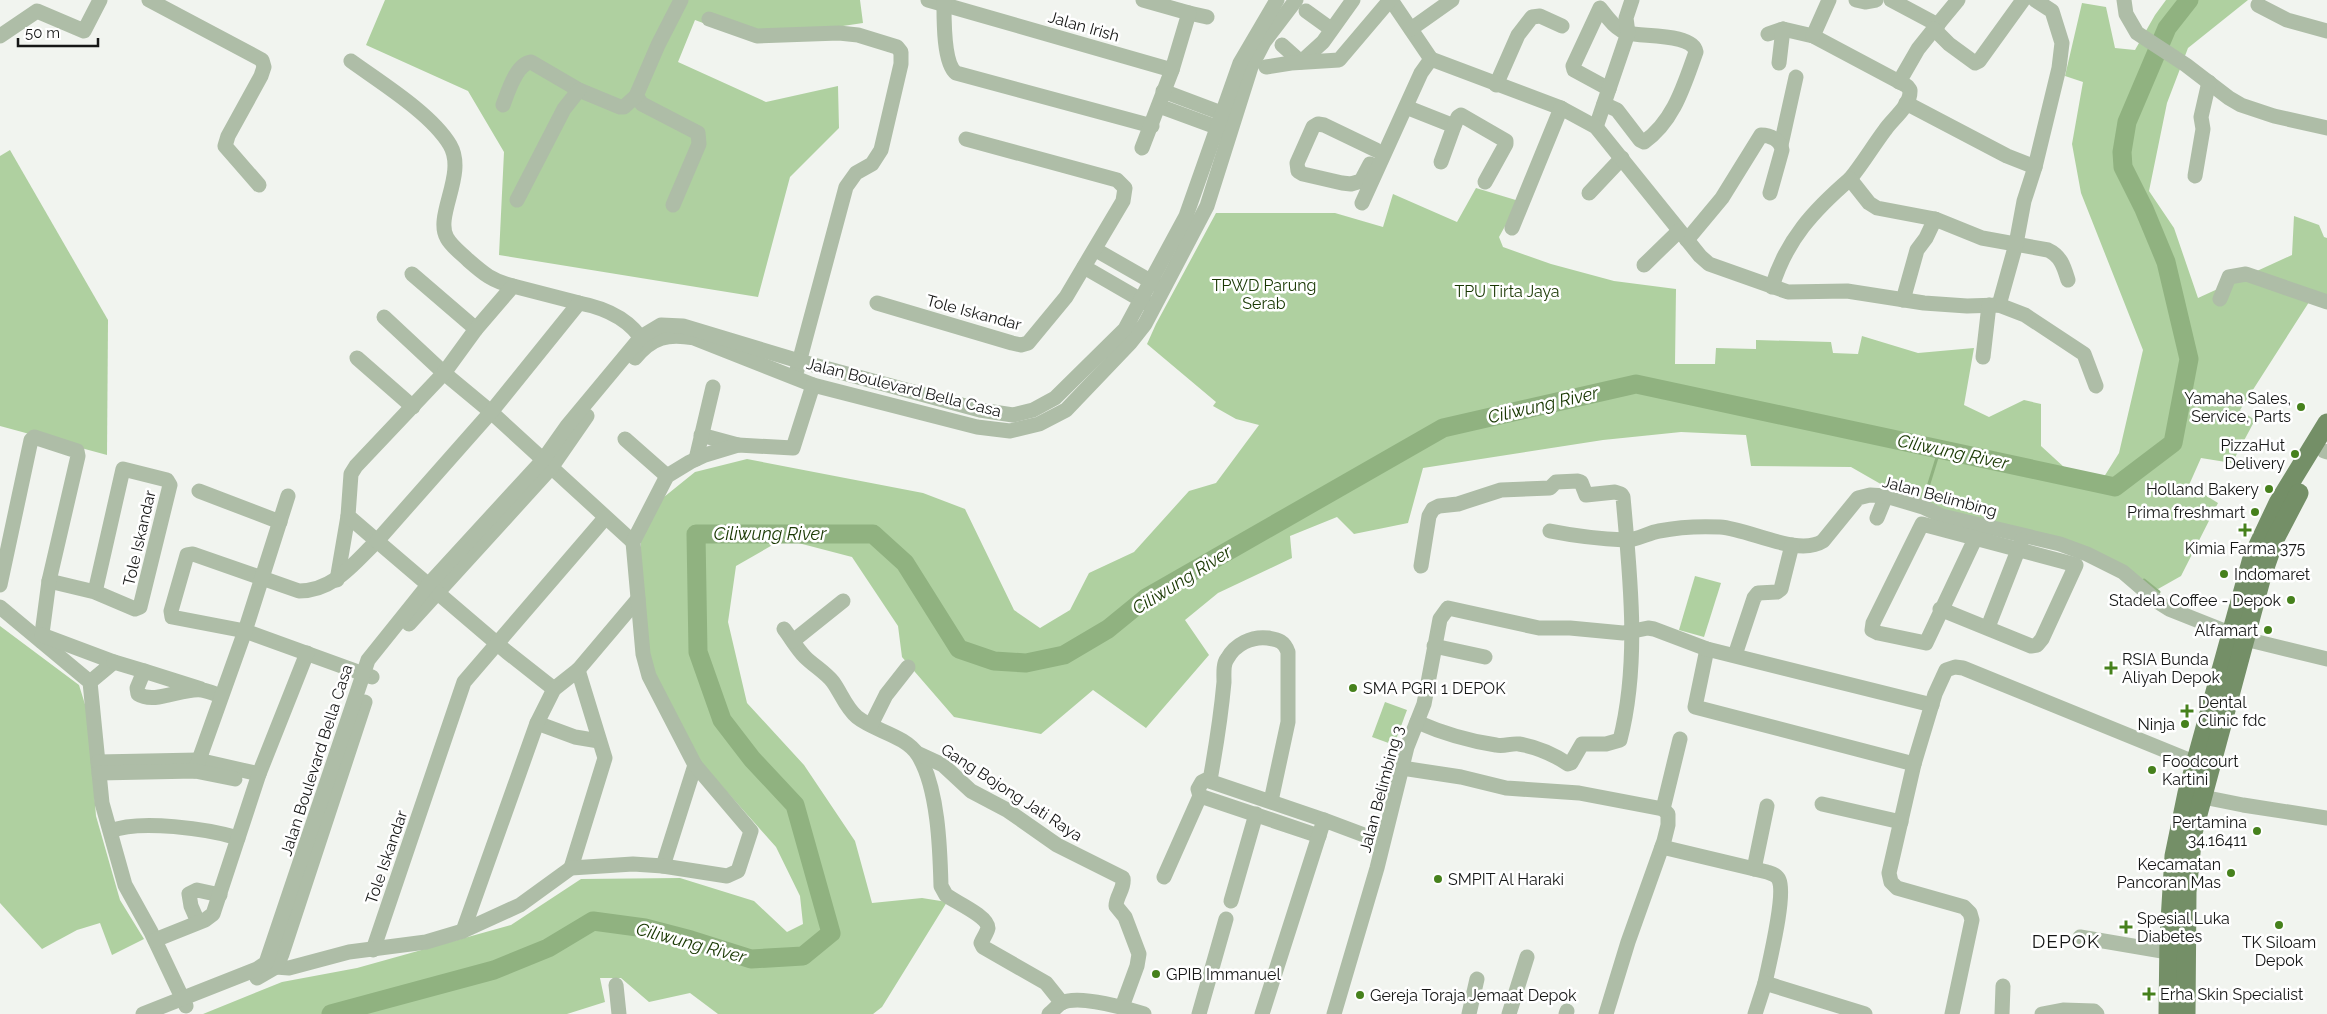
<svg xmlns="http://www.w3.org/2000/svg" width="2327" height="1014" viewBox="0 0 2327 1014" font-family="Raleway,sans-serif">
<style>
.green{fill:#afd0a0}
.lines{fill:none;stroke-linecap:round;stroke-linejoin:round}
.stream{stroke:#90b280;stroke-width:3}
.river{stroke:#90b280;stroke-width:19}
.minor{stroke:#aebda7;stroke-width:15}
.major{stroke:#748f67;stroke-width:19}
.poi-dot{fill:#46811c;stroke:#fff;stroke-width:2}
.labels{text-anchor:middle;stroke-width:5;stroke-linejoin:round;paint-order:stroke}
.street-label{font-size:16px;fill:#161716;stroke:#fff}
.park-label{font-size:16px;fill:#183702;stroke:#fff}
.poi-label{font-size:16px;fill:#161716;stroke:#fff;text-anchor:start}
.water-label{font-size:18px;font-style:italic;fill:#193802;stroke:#fff}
.quarter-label{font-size:19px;letter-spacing:1px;fill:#161716;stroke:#fff}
</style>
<rect width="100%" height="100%" fill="#f1f4ef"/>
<g class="green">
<path d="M385 0H860L863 23 749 40 695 20 678 62 766 102 838 86 839 128 790 177 758 297 499 255 504 152 468 91 366 45Z"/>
<path d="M2166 0H2248L2188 48 2167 103 2149 191 2174 228 2198 298 2292 255 2294 216 2319 225 2324 237 2327 238V304L2311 299 2240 410 2255 420 2232 463 2201 458 2189 485 2218 503 2181 576 2158 589 2038 537 1933 514 1851 467 1751 466 1746 435 1681 432 1603 440 1423 468 1408 523 1354 534 1337 517 1290 536 1292 558 1218 593 1185 620 1209 655 1146 728 1093 690 1041 734 954 717 902 657 898 626 852 557 783 539 736 566 728 622 747 703 804 765 855 841 872 903 922 898 947 902 882 1007 873 1014H718L690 993 649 1002 621 978H600L605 1002 567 1014H203L282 982 357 968 511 925 581 879 680 878 754 901 787 932 803 924 800 896 776 847 671 729 641 663V535L664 497 695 472 747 459 923 493 965 509 1014 610 1040 628 1070 610 1089 573 1134 552 1189 491 1216 483 1259 425 1236 419 1213 406 1216 402 1147 344 1156 324 1216 213H1335L1383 227 1393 194 1457 222 1476 188 1519 201 1499 237 1503 247 1551 264 1614 281 1676 289 1675 364H1715L1716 348 1756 349V340L1831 342 1833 353 1858 354 1862 336 1918 353 1974 348 1964 405 1989 417 2024 400 2041 404V446L2065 468 2102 480 2119 453 2143 350 2081 193 2072 144 2083 82 2065 76 2082 3 2106 7 2115 48 2135 50 2155 15Z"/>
<path d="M10 150 108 320 107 455 0 426V156Z"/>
<path d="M1695 576 1721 583 1704 637 1679 630Z"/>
<path d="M0 626 79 685 88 714 96 816 120 900 144 939 112 955 100 923 77 930 42 949 0 903Z"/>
<path d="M1385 702 1407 710 1394 745 1372 737Z"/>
</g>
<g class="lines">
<g class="stream">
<path d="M1923 503 1940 448"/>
<path d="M2144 580 2159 592"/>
</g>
<path class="river" d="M331 1014 494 970 548 948 593 921 645 928 691 940 751 959 803 956 831 933 795 805 752 759 722 720 698 652 696 534H873L905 563 959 649 994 661 1026 663 1064 655 1108 629 1146 598 1443 428 1636 384 2115 487 2173 443 2189 359 2166 262 2144 209 2123 167 2122 152 2127 122 2167 28 2189 0"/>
<g class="minor">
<path d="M149 0 262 60 264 67 261 76 228 136 225 146 259 185"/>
<path d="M928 0 1172 70"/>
<path d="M944 0C944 16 943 63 956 73L1152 126"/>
<path d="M1391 0 1431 59"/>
<path d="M1856 0 1865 2 1876 0"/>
<path d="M1891 0 1938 25"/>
<path d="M1958 0 1934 29 1949 44 1975 63 1979 61 2023 0"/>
<path d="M2124 0 2126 14 2137 33 2186 65 2229 98 2241 105 2274 116 2327 128"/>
<path d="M2258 5 2287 20 2327 31"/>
<path d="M1306 11 1331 29"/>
<path d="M1189 13 1207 17"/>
<path d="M709 19 757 36 839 33 858 35 897 47 901 52V64L881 150 872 164 856 173 846 187 797 370"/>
<path d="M1411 29 1452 0"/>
<path d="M1768 34 1783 29 1813 36 1907 86 1910 90C1911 106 1893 118 1885 130 1873 146 1863 163 1850 179"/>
<path d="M0 36 37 11 84 31 100 0"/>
<path d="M1813 36 1829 0"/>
<path d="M1282 45 1301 62 1323 42 1353 0"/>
<path d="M351 61C380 82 432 114 450 145 467 174 434 216 447 238 452 247 461 253 468 260 484 274 492 281 513 286"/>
<path d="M1779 63 1783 29"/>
<path d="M1266 67 1291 63 1339 60 1390 0"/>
<path d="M1899 82 1918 49 1934 29"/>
<path d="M1496 85 1518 35 1532 17 1540 16 1562 26"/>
<path d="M1163 91 1232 117"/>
<path d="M636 96 642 104 698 133 699 144 673 205"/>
<path d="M1906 103 2007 156 2035 167"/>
<path d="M1604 104 1617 110 1640 140 1644 142C1674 121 1684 85 1696 52 1693 33 1642 37 1628 33 1616 30 1607 17 1600 8L1573 66 1574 70 1609 89"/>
<path d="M503 105C508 92 516 64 531 62L579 90 620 107H624L636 96 658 45 681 0"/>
<path d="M1159 106 1227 131"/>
<path d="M1406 107 1454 126 1441 162"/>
<path d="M1454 126 1458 117 1461 115 1506 141V144L1485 182"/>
<path d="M1596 127 1628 33 1626 18 1632 0"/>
<path d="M1781 145 1796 77"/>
<path d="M1142 148 1172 70 1189 13 1143 0"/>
<path d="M1370 164 1361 181 1351 184 1342 183 1303 174 1298 171 1297 163 1313 127 1318 124 1324 125 1376 150"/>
<path d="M2195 176 2203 129 2201 117 2209 82"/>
<path d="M1589 193 1622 158"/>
<path d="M517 200 564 109 579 90"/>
<path d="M1362 203 1421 73 1431 59 1561 108 1596 127 1700 256 1709 264 1788 292 1847 291 1924 303 1967 306 1999 305 2025 315 2084 354 2096 386"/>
<path d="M1512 228 1561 108"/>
<path d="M1687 240 1722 198 1761 135C1770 135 1781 140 1782 150L1770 193"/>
<path d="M1096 250 1159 286"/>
<path d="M1644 265 1679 231"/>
<path d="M1084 267 1148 304"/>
<path d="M412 274 476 329"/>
<path d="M1772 287C1786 240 1814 210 1850 179L1869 203 1877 208 1935 219 1982 238 2048 250C2061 256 2064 267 2068 280"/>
<path d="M2220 299 2229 277 2246 274 2327 302"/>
<path d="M1903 300 1917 250 1926 238 1935 219"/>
<path d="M877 303 1012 343 1021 345 1028 343 1066 297 1123 201 1125 188 1117 180 966 139"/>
<path d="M1999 305 2016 244 2024 201 2035 167 2059 68 2062 43 2052 11 2035 0"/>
<path d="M384 317 444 373 491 412 633 542"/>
<path d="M1983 357 1989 305"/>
<path d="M357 358 413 407"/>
<path d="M635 358C652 337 668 333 694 338L813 385 977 427 1010 431 1039 424 1066 410 1130 343 1145 324 1207 206 1251 67 1264 42 1296 0"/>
<path d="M701 435 738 445"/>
<path d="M625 439 667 476"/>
<path d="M2324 451 2327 452"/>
<path d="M696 459 713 387"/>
<path d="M199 491 280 522"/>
<path d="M1877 518 1886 496"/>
<path d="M1550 531C1575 536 1601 539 1626 540 1637 540 1648 533 1659 531 1679 527 1700 526 1720 527 1750 529 1798 557 1823 541L1858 498 1870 495 1886 496 1923 507 1942 516 2060 544 2087 554 2123 572 2158 602 2169 609 2232 634"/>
<path d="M337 580 348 516"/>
<path d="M49 581 95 592 135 609 140 607 170 485 167 480 123 469 95 592"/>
<path d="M0 585 31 440 34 437 77 451 78 456 49 581 41 641"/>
<path d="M0 607 90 682 102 803 125 885 151 932 186 1006"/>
<path d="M1940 609 2031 646 2037 645 2042 639 2076 565 1922 524 1873 623 1872 630 1878 633 1926 643 1975 539"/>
<path d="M409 624 551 468 587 416"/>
<path d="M1988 627 2022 540"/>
<path d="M784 629C791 638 797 649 805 657 814 666 825 672 833 682 841 693 846 708 857 717 874 731 905 735 918 755 938 787 940 848 941 886L946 895C955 902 988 916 988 928 987 933 983 938 981 943L983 947 1046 983 1062 1003"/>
<path d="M42 635 114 662 90 682"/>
<path d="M2245 639 2327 659"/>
<path d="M793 641 843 601"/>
<path d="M1434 646 1485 657"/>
<path d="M1707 649 1695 707 1914 764"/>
<path d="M1735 655 1754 598 1758 593 1777 592 1781 589 1792 545"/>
<path d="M114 662 144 671"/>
<path d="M372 677 245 631 172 617 171 611 187 555 193 554 299 591C334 591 354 563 377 541L348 516 351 474 356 466 444 373 476 329 513 286 579 303"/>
<path d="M201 689 144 671 137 688 138 694C155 705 183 687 202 690 208 691 215 694 221 696"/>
<path d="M554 689 507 652 377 541 491 412 579 303C606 308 631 320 645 344"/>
<path d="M1417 722C1442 733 1469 741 1496 745 1504 747 1511 743 1519 744 1537 747 1553 754 1568 764L1571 763 1582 744H1606L1620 740C1640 662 1630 576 1623 497L1621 494 1615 492 1586 495 1581 482 1578 481 1556 482 1550 488 1501 490 1458 504 1439 506 1433 509 1429 516 1421 566"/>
<path d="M537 723 575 737 599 741"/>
<path d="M871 725 886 695 908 667"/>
<path d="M917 753 943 765 971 791 1007 810 1057 845 1123 878C1125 888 1116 896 1116 906L1125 917 1139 954 1137 966 1122 1007"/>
<path d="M98 762 198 760 259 774"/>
<path d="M1402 768 1461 777 1506 788 1579 793 1663 809 1668 814V825L1664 841 1628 942 1606 1014"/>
<path d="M195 771 245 631 288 496"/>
<path d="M99 773 195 771 235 779"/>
<path d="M1210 780C1216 747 1221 715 1224 682 1224 675 1223 664 1227 659 1235 644 1252 636 1268 638 1279 640 1284 641 1288 652V722L1271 801"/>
<path d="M2193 795 2243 805 2327 818"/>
<path d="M1200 796 1319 836"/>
<path d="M1822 804 1901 822"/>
<path d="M1663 809 1680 739"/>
<path d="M111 831C139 819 209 829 238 838"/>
<path d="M1662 847 1767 872C1773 874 1777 875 1779 880 1786 896 1769 963 1765 983"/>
<path d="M663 866 695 765"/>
<path d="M571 868 605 758 578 670"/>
<path d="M1754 869 1767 806"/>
<path d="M1164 877 1200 796 1198 789 1202 782 1206 780 1324 820"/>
<path d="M1231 901 1256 814"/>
<path d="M198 922 191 906 189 894 197 890 220 895"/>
<path d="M463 931 537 723 554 689 578 670 638 599"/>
<path d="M2080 937 2168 952"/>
<path d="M155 940 205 920 213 914 259 774 307 653"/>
<path d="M373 950 464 682 605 518"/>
<path d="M267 963 276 967 289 968 349 952 426 942 463 931 520 905 571 868 633 864 663 866 727 876 738 871 751 831 695 765 649 676 643 654 633 542 667 476 690 462 705 455 738 445 793 448 813 385"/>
<path d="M257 978 276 967 282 954 365 702"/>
<path d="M616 985 619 1014"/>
<path d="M143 1014 257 969 266 963 368 660 429 584 543 460 567 426 641 337 661 325 683 326 799 361 980 410 1013 415 1033 410 1055 398 1125 329 1186 216 1240 63 1277 0"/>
<path d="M1049 1014C1053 1011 1057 1006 1061 1003 1079 994 1125 1008 1144 1014"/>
<path d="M1199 1014 1226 919"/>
<path d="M1262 1014 1324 820 1364 835"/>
<path d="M1334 1014 1377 868 1407 747 1424 704 1440 619 1448 608 1539 628H1570L1623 633 1648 628 1654 629 1707 649 1932 705"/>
<path d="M1469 1014 1477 979"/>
<path d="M1509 1014 1527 957"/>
<path d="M1566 1014 1567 1011"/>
<path d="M1755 1014 1765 983 1865 1014"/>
<path d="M1952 1014 1972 920 1970 913 1964 907 1897 888 1891 882 1889 873 1914 764 1935 694 1946 670 1955 667 1963 668 2196 763"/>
<path d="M2002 1014 2003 986"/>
<path d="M2042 1014 2063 1010 2094 1011 2097 1014"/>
</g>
<g class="major">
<path d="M2168 1014 2169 937 2174 856 2187 793 2252 558 2278 503 2327 423"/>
<path d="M2186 1014 2187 892 2193 833 2262 576 2275 539 2299 493"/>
</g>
</g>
<g class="poi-dot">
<circle cx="2301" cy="407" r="5"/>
<circle cx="2295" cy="454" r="5"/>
<circle cx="2269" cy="489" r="5"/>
<circle cx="2255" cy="512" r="5"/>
<path d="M2242.5 522.5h5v5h5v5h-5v5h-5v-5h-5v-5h5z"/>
<circle cx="2224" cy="574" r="5"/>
<circle cx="2291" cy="600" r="5"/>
<circle cx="2268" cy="630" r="5"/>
<path d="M2108.5 660.5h5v5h5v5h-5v5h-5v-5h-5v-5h5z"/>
<circle cx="1353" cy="688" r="5"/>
<path d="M2184.5 703.5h5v5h5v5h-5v5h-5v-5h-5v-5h5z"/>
<circle cx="2185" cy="724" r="5"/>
<circle cx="2152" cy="770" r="5"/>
<circle cx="2257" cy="831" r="5"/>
<circle cx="2231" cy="873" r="5"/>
<circle cx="1438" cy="879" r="5"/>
<circle cx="2279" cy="925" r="5"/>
<path d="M2123.5 919.5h5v5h5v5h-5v5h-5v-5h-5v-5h5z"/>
<circle cx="1156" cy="974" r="5"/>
<path d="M2146.5 986.5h5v5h5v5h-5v5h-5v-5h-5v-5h5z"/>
<circle cx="1360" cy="995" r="5"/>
</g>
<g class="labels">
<g class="street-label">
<text transform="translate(1084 26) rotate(16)" y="6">Jalan Irish</text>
<text transform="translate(974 312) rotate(15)" y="6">Tole Iskandar</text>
<text transform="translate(904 387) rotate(14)" y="6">Jalan Boulevard Bella Casa</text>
<text transform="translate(1940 496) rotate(15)" y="6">Jalan Belimbing</text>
<text transform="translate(139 538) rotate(-77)" y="6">Tole Iskandar</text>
<text transform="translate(316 760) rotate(-72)" y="6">Jalan Boulevard Bella Casa</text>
<text transform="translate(1381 789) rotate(-75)" y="6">Jalan Belimbing 3</text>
<text transform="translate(1012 792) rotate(33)" y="6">Gang Bojong Jati Raya</text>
<text transform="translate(386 857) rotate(-71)" y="6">Tole Iskandar</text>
</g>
<g class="park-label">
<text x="1264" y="291">TPWD Parung<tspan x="1264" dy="18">Serab</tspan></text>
<text x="1507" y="297">TPU Tirta Jaya</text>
</g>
<g class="poi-label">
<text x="2291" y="404" text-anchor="end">Yamaha Sales,<tspan x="2291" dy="18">Service, Parts</tspan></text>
<text x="2285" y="451" text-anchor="end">PizzaHut<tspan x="2285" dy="18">Delivery</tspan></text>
<text x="2259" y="495" text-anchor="end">Holland Bakery</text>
<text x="2245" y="518" text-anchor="end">Prima freshmart</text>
<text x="2245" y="554" text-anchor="middle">Kimia Farma 375</text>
<text x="2234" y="580">Indomaret</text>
<text x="2281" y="606" text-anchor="end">Stadela Coffee - Depok</text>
<text x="2258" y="636" text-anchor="end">Alfamart</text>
<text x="2122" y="665">RSIA Bunda<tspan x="2122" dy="18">Aliyah Depok</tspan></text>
<text x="1363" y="694">SMA PGRI 1 DEPOK</text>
<text x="2198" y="708">Dental<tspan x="2198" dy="18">Clinic fdc</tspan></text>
<text x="2175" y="730" text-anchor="end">Ninja</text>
<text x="2162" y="767">Foodcourt<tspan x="2162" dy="18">Kartini</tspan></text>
<text x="2247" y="828" text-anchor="end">Pertamina<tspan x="2247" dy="18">34.16411</tspan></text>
<text x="2221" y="870" text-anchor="end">Kecamatan<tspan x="2221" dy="18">Pancoran Mas</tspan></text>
<text x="1448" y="885">SMPIT Al Haraki</text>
<text x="2137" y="924">Spesial Luka<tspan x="2137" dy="18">Diabetes</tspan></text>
<text x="2279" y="948" text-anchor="middle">TK Siloam<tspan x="2279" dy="18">Depok</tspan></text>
<text x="1166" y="980">GPIB Immanuel</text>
<text x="2160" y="1000">Erha Skin Specialist</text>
<text x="1370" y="1001">Gereja Toraja Jemaat Depok</text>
</g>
<g class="water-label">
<text transform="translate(1543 405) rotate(-13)" y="6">Ciliwung River</text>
<text transform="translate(1953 452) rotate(12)" y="6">Ciliwung River</text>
<text x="770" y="540">Ciliwung River</text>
<text transform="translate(1182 580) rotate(-32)" y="6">Ciliwung River</text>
<text transform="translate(691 943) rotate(15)" y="6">Ciliwung River</text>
</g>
<g class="quarter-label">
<text x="2066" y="948">DEPOK</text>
</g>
</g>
<path d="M18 38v8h80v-8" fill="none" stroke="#161716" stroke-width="2.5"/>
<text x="25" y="38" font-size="15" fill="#161716" stroke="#ffffff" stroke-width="4" paint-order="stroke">50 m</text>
</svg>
